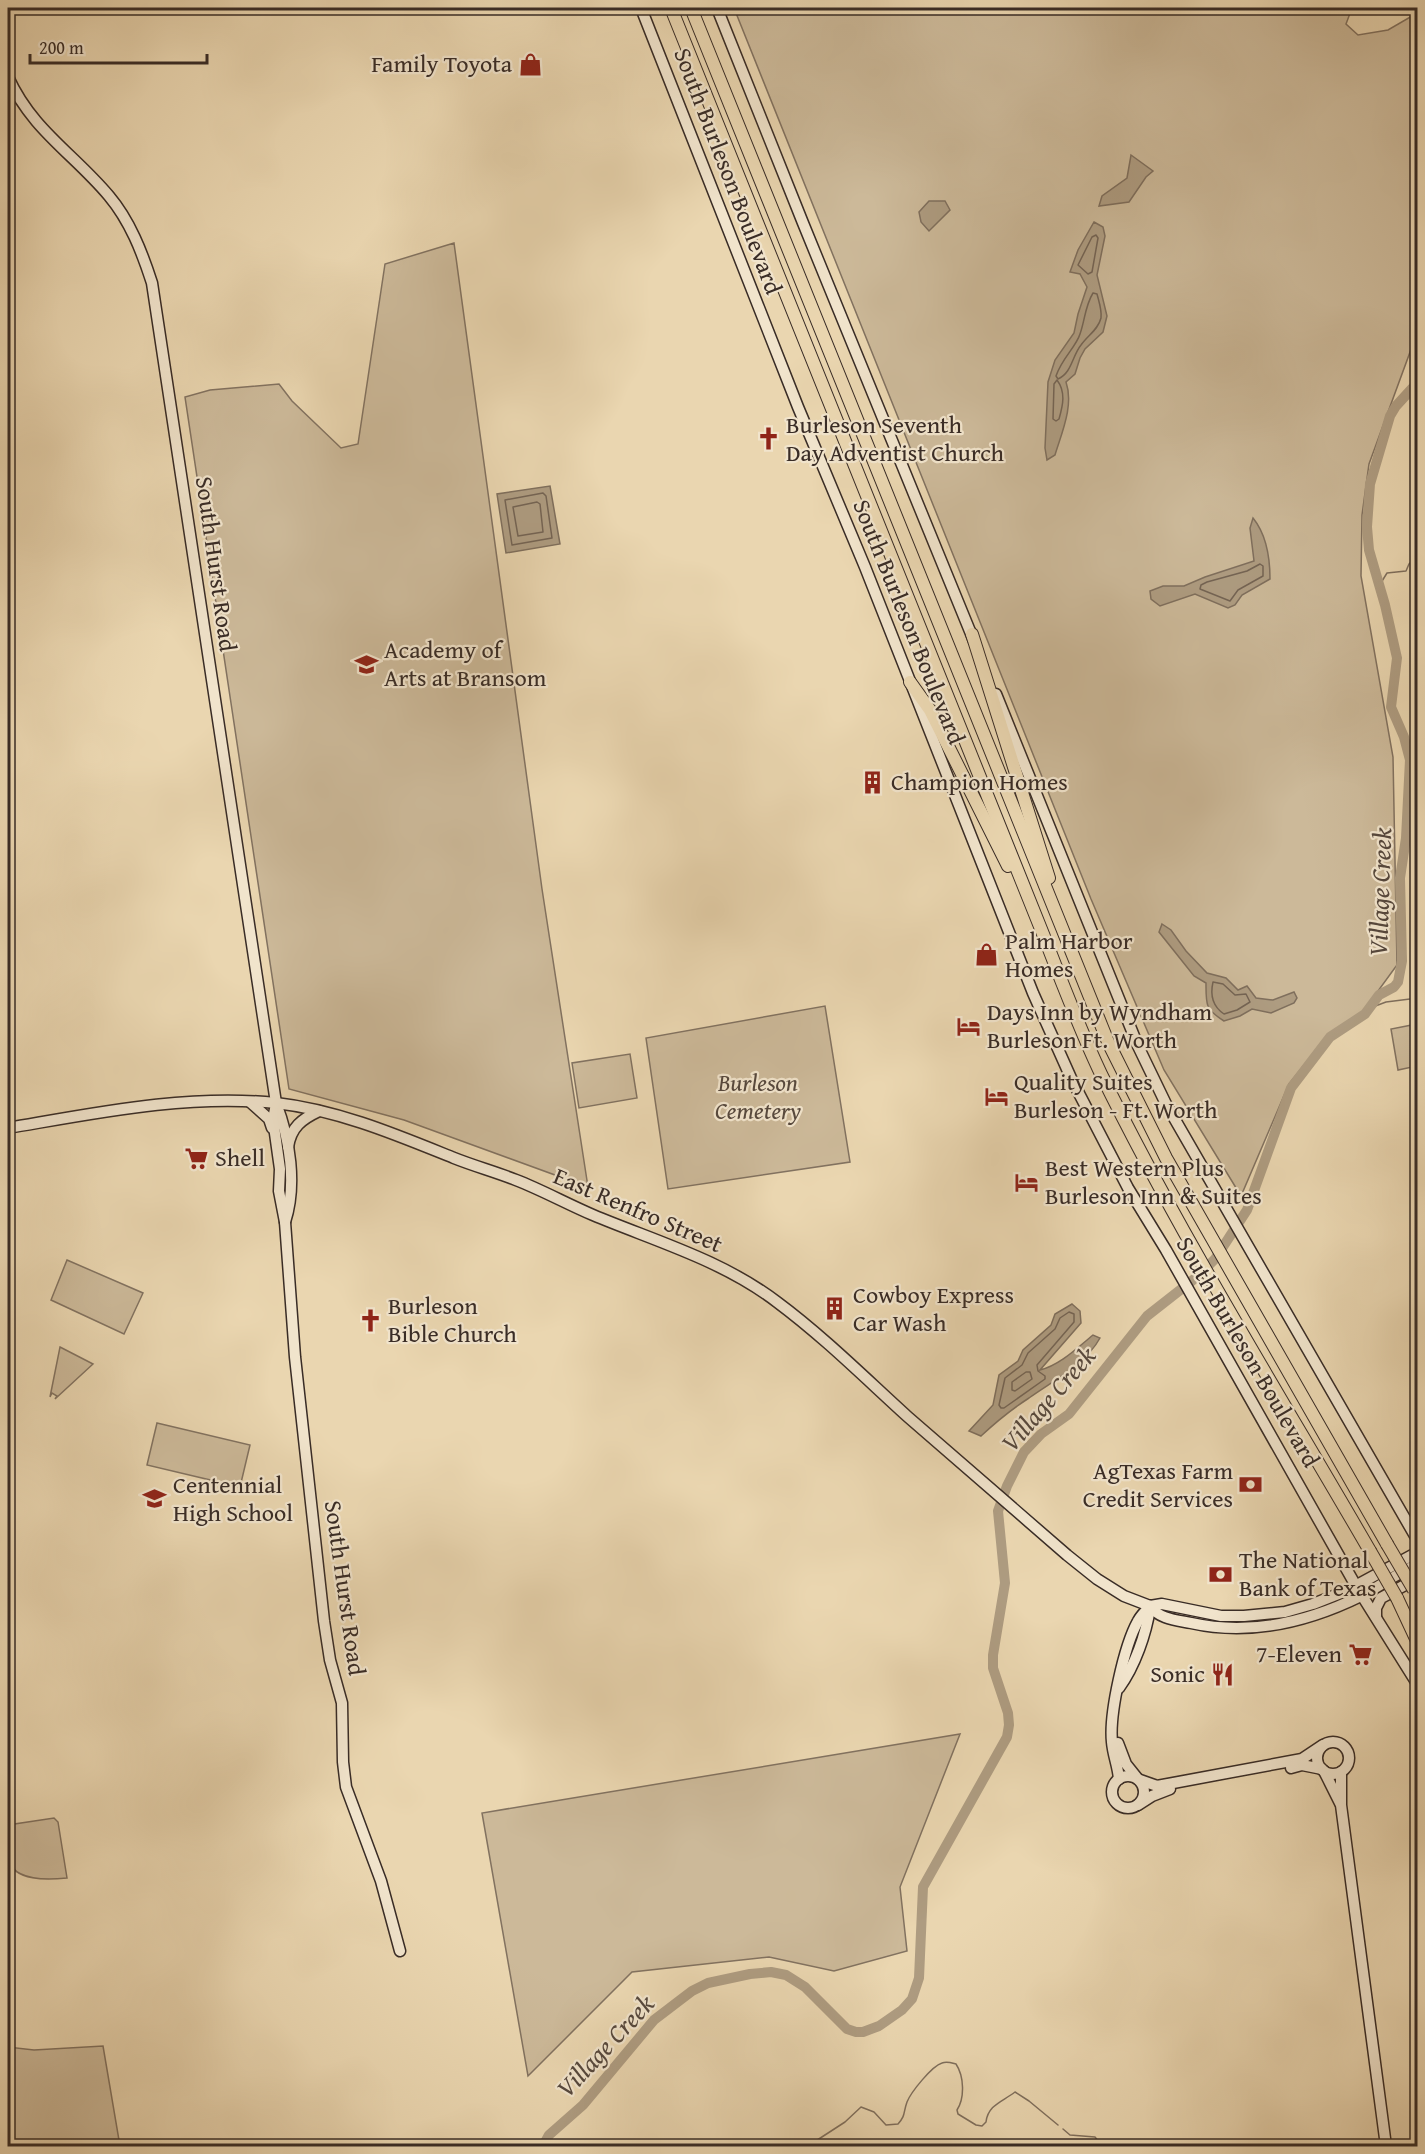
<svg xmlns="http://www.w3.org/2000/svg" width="1425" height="2154" viewBox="0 0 1425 2154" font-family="'Gentium Book Plus',serif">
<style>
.green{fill:#ccb999;stroke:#827260;stroke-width:1.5}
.water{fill:#ae9c81;stroke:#7f6f5d;stroke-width:1.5}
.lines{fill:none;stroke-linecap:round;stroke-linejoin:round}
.shore{stroke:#746454;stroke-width:1.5}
.stream{stroke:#7f6f5d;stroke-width:1.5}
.river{stroke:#ae9c81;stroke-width:10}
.secondary-casing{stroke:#392c26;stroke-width:13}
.highway-casing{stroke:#392c26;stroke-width:14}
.secondary{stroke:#f1e4cc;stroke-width:10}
.highway{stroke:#ead6b0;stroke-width:12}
.highway-bridge-casing{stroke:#392c26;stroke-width:14;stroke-linecap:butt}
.highway-bridge{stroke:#ead6b0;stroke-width:12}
.labels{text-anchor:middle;stroke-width:4.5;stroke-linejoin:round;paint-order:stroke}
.poi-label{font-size:24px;fill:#392c26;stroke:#f1e4cc;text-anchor:start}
.street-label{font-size:24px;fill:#392c26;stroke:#f1e4cc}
.park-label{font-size:24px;font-style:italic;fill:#56483d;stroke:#f1e4cc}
.water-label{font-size:26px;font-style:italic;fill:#56483d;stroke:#f1e4cc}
</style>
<rect width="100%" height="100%" fill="#ead6b0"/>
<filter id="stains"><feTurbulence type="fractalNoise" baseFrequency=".00333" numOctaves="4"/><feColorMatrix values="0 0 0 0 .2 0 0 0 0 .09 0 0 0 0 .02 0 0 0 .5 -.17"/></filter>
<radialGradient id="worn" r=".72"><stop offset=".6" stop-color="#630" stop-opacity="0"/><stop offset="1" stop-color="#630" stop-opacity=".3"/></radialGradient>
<g class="green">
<path d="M734 8H1352L1346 24 1358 35 1388 30 1412 16 1417 22V333L1369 464 1362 515 1361 576 1393 757 1397 965 1362 1013 1330 1033 1289 1084 1241 1196 1164 1070 1091 899Z"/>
<path d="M454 243 542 889 588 1187 404 1120 289 1089 185 397 210 390 279 384 292 401 341 448 358 444 385 264Z"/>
<path d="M825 1006 850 1162 668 1189 646 1038Z"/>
<path d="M1417 1024V1066L1398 1070 1391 1029Z"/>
<path d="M630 1054 637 1098 579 1108 572 1063Z"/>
<path d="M67 1260 143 1293 124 1334 51 1300Z"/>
<path d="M60 1347 93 1364 55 1399 57 1396 52 1393 50 1397Z"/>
<path d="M157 1423 250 1445 240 1487 147 1465Z"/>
<path d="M960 1734 900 1887 907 1951 834 1971 769 1957 632 1972 528 2076 482 1813Z"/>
<path d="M54 1818 58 1822 67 1878C48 1880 14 1882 8 1859 6 1849 7 1836 8 1825Z"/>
<path d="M103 2046 120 2146H8V2047L34 2050Z"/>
</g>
<g class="water">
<path d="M1131 155 1153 171 1146 177 1129 202 1099 206 1102 196 1127 178Z"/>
<path d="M929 201H945L950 210 929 231 921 222 919 212Z"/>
<path d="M1094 222 1103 227 1105 236 1097 275 1107 316 1103 332 1085 349 1080 358 1075 374 1066 382C1074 405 1062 432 1055 455L1047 460 1045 448 1048 382 1055 360 1074 333 1078 314 1087 287 1080 274 1070 272 1078 250Z"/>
<path d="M550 486 560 544 506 553 497 494Z"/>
<path d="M1253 518C1266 534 1270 559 1270 579L1242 595 1235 605 1228 608 1195 594 1160 606 1151 599 1150 591 1163 586H1184L1205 577 1254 561 1250 528Z"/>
<path d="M1162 924 1171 930 1186 951 1207 973 1226 978 1238 990 1247 986 1256 998 1273 1000 1294 992 1297 998 1294 1003 1271 1013 1252 1009 1240 1016 1224 1021C1205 1009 1206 1005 1206 983L1194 976 1159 932Z"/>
<path d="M1072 1304 1080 1311 1081 1323 1040 1370C1060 1365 1077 1348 1093 1335L1100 1338C1085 1365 1054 1380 1029 1398 1012 1409 996 1422 981 1436L969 1431 993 1405 999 1375 1018 1361 1023 1350 1051 1325 1055 1314Z"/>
</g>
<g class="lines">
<g class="shore">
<path d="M1096 235 1098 238 1092 272 1088 274 1078 265 1092 237Z"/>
<path d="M1093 293 1097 294C1099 302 1102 310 1101 318 1098 330 1088 335 1081 345 1072 356 1072 373 1058 379L1056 376C1062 358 1076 347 1080 334 1085 320 1085 306 1093 293Z"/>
<path d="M1057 380C1066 392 1063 405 1059 419L1056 421 1053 419 1054 384Z"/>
<path d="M543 493 546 496 552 538 512 545 505 500Z"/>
<path d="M537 502 540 504 543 532 518 536 513 507Z"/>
<path d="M1260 564 1263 566V576L1238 590 1230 601 1200 589 1201 585 1207 582 1247 571Z"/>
<path d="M1213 982 1223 984 1235 995 1246 994 1250 1002 1237 1010 1224 1014C1212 1006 1210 995 1213 982Z"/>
<path d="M1069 1312 1074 1314V1322L1037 1365 1038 1371 1045 1376V1379L1004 1408H1001L999 1405 1005 1378 1022 1365 1028 1353 1055 1329 1060 1318Z"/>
<path d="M1026 1372H1030L1032 1379 1015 1391 1012 1390V1382Z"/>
</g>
<g class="stream">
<path d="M1379 586 1387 573 1406 571 1409 564 1418 555"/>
<path d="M1370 1008 1386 1002 1418 998"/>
<path d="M1063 2129 1070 2135 1095 2137 1102 2146"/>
<path d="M808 2146 845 2122 861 2107 874 2112 886 2125 898 2124C906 2115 903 2113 907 2102 911 2092 932 2066 942 2063 947 2061 952 2063 956 2064 964 2076 965 2098 957 2110L958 2114 976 2125 982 2126 986 2122C988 2105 1002 2102 1015 2092L1029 2101 1058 2125"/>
</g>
<path class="river" d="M543 2146 549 2135 583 2105 654 2020 692 1991 708 1983 750 1974 771 1972 786 1975 805 1987 847 2029 856 2032H863L879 2026 902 2010 912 1999 919 1978 923 1887 1007 1737 1009 1725 1008 1713 993 1668V1655L1005 1583 998 1511 1007 1486 1024 1452 1041 1434 1069 1414 1147 1316 1198 1276 1215 1259 1247 1210 1291 1088 1330 1037 1365 1014 1379 995 1394 987 1398 982 1402 961 1400 878 1406 838 1410 760 1404 737 1391 707 1397 658 1385 605 1369 550 1367 527 1370 484 1390 416 1396 406 1418 382"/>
<defs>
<g id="secondary">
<path d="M641 8 798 407 865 567 1033 993 1071 1078 1128 1188 1166 1250 1356 1586 1418 1685"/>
<path d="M717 8 803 223 974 641"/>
<path d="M8 77C32 130 74 154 109 196 130 221 142 252 152 283L276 1103C290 1139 297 1185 285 1222"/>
<path d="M996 694 1138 1046 1166 1104 1418 1541"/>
<path d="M250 1102 269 1119 272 1128"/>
<path d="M276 1104 273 1119 280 1169 279 1191 285 1222 295 1357 324 1621 330 1660 342 1703 343 1762 346 1787 381 1881 400 1951"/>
<path d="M8 1128C96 1113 186 1094 276 1103 338 1110 397 1135 454 1158 474 1166 496 1172 516 1180 542 1190 567 1204 593 1215 655 1241 722 1260 777 1302 824 1337 865 1378 908 1417 961 1463 1014 1509 1067 1555L1097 1579 1124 1596 1150 1606 1162 1604 1221 1616H1244L1285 1612 1313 1604 1346 1591 1418 1552"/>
<path d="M288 1147C291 1127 302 1119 319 1111"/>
<path d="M1150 1606C1159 1619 1176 1620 1191 1623 1249 1636 1308 1622 1361 1596 1380 1586 1398 1573 1418 1564"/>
<path d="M1376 1617V1608L1381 1598 1418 1578"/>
<path d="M1119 1688C1135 1666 1146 1634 1150 1608"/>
<circle cx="1333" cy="1758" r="16"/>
<path d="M1118 1743 1126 1764 1138 1779"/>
<path d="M1291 1768 1302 1765 1322 1769"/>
<path d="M1324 1771 1340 1803"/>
<path d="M1341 1772V1805L1386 2146"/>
<circle cx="1128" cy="1792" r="16"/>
<path d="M1119 1779C1118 1766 1113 1755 1112 1742 1109 1714 1124 1646 1138 1621 1141 1615 1146 1611 1150 1606"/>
<path d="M1140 1780 1157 1786 1302 1759 1323 1745"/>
<path d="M1138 1805 1152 1796 1170 1789"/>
</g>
<g id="highway">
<path d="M671 8 1047 944C1064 988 1081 1032 1101 1074 1181 1237 1279 1394 1370 1551"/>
<path d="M691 8 1108 1042 1166 1158 1387 1544"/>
<path d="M972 634 1049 878"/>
<path d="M910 682 930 710 1008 866"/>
<path d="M1397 1598 1418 1643"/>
</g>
</defs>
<use href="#secondary" class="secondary-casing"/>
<use href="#highway" class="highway-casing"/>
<use href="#secondary" class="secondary"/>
<use href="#highway" class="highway"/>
<defs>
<g id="highway-bridge">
<path d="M1387 1544 1414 1590"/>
<path d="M1370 1551 1397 1598"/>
</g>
</defs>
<use href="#highway-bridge" class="highway-bridge-casing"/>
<use href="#highway-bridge" class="highway-bridge"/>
</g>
<defs>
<symbol id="shop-bare" viewBox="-9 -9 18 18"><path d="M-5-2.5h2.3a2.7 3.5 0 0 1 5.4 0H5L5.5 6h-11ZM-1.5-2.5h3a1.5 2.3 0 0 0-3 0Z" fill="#8f2418" stroke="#f1e4cc" stroke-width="2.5" paint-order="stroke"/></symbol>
<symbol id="church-bare" viewBox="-9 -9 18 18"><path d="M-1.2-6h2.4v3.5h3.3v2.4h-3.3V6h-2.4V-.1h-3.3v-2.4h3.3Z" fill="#8f2418" stroke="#f1e4cc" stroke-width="2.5" paint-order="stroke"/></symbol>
<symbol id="school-bare" viewBox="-9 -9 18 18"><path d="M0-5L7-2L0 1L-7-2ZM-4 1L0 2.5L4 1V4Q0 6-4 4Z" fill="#8f2418" stroke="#f1e4cc" stroke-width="2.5" paint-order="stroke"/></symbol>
<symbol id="building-bare" viewBox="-9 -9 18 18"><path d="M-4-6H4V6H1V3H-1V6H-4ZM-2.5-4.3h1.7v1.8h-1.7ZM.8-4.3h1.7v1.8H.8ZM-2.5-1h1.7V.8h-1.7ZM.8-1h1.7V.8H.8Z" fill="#8f2418" stroke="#f1e4cc" stroke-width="2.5" paint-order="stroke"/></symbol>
<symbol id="hotel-bare" viewBox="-9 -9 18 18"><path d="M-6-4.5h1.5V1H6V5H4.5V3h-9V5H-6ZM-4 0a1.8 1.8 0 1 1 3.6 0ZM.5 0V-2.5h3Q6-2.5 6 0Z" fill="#8f2418" stroke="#f1e4cc" stroke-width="2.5" paint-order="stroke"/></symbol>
<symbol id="supermarket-bare" viewBox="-9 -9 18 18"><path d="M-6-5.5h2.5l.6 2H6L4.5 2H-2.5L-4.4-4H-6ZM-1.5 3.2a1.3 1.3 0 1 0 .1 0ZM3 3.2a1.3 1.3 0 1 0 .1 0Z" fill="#8f2418" stroke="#f1e4cc" stroke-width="2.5" paint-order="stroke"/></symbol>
<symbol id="bank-bare" viewBox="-9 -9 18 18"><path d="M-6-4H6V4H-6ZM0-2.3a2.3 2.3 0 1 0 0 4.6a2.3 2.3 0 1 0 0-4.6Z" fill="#8f2418" stroke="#f1e4cc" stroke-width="2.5" paint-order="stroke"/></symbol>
<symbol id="restaurant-bare" viewBox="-9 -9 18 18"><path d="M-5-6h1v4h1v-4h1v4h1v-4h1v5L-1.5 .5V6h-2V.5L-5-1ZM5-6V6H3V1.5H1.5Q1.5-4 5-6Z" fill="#8f2418" stroke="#f1e4cc" stroke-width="2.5" paint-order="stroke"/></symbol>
</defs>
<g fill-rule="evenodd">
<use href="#shop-bare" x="514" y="48" width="33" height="33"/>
<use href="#church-bare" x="752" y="422" width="33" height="33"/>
<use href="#school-bare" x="350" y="648" width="33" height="33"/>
<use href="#building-bare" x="856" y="766" width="33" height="33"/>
<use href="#shop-bare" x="970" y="938" width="33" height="33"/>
<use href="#hotel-bare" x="952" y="1010" width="33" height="33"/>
<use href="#hotel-bare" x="980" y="1080" width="33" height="33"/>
<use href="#supermarket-bare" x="180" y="1142" width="33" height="33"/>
<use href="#hotel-bare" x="1010" y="1166" width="33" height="33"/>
<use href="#building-bare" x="818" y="1292" width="33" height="33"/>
<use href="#church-bare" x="354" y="1304" width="33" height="33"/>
<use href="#bank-bare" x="1234" y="1468" width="33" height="33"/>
<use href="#school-bare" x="138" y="1482" width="33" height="33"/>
<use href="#bank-bare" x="1204" y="1558" width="33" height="33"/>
<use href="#supermarket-bare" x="1344" y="1638" width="33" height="33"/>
<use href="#restaurant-bare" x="1206" y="1658" width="33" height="33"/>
</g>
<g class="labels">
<g class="poi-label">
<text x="512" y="72" text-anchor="end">Family Toyota</text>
<text x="786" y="433">Burleson Seventh<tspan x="786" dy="28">Day Adventist Church</tspan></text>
<text x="384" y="658">Academy of<tspan x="384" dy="28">Arts at Bransom</tspan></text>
<text x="891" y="790">Champion Homes</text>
<text x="1005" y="949">Palm Harbor<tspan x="1005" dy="28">Homes</tspan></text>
<text x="987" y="1020">Days Inn by Wyndham<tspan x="987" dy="28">Burleson Ft. Worth</tspan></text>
<text x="1014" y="1090">Quality Suites<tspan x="1014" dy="28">Burleson - Ft. Worth</tspan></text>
<text x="215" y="1166">Shell</text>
<text x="1045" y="1176">Best Western Plus<tspan x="1045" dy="28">Burleson Inn &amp; Suites</tspan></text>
<text x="853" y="1303">Cowboy Express<tspan x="853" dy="28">Car Wash</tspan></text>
<text x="388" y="1314">Burleson<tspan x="388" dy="28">Bible Church</tspan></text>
<text x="1233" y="1479" text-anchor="end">AgTexas Farm<tspan x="1233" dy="28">Credit Services</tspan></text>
<text x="173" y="1493">Centennial<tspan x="173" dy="28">High School</tspan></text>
<text x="1239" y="1568">The National<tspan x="1239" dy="28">Bank of Texas</tspan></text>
<text x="1342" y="1662" text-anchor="end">7-Eleven</text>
<text x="1205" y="1682" text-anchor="end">Sonic</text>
</g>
<g class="street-label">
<text transform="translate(728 171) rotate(69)" y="8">South Burleson Boulevard</text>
<text transform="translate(216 564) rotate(82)" y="8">South Hurst Road</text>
<text transform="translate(909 622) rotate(68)" y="8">South Burleson Boulevard</text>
<text transform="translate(638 1210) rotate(23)" y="8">East Renfro Street</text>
<text transform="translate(1248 1352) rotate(60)" y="8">South Burleson Boulevard</text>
<text transform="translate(345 1588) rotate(82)" y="8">South Hurst Road</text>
</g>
<g class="park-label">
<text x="758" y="1091">Burleson<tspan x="758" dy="28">Cemetery</tspan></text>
</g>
<g class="water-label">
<text transform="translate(1380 892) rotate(-88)" y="9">Village Creek</text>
<text transform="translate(1048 1399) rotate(-49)" y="9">Village Creek</text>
<text transform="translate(605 2046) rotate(-47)" y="9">Village Creek</text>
</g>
</g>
<rect width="1425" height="2154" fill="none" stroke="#ead6b0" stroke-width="30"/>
<rect x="9" y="9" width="1407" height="2136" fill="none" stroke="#392c26" stroke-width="3"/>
<rect x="15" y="15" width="1395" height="2124" fill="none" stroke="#392c26" stroke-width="1.5"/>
<path d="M30 54v9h177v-9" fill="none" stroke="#392c26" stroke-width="3"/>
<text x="39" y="54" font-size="18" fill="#392c26" stroke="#f1e4cc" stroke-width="4.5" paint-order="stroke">200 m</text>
<rect width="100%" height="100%" filter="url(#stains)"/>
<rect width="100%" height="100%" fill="url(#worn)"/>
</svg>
